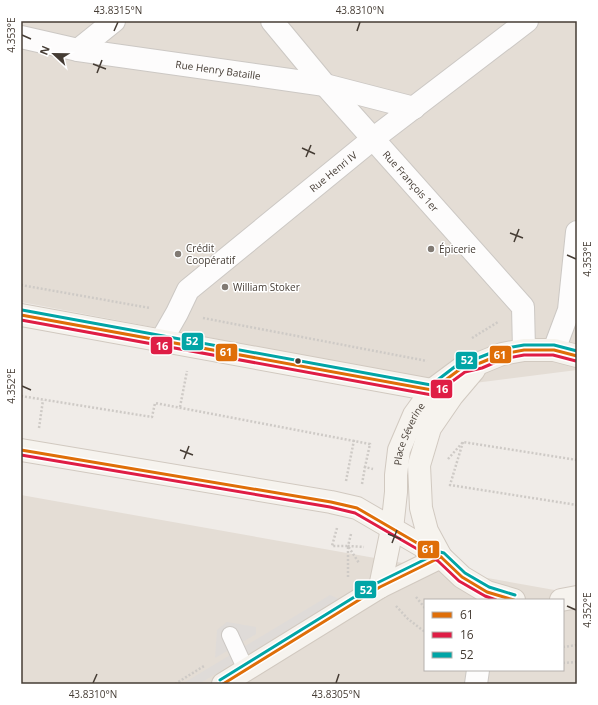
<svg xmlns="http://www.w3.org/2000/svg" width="598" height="705" viewBox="0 0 598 705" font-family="'Open Sans',sans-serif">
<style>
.residential{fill:#e4ddd5;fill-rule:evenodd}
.parking{fill:#dfdbd8}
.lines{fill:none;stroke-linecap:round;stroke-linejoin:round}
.lane-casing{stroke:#ccc8c4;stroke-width:18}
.street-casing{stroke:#ccc8c4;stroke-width:24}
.secondary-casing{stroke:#d1c9c0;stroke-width:24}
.path{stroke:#cecac6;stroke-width:2.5;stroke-dasharray:2 2;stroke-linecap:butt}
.lane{stroke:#fdfcfc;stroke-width:16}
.street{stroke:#fdfcfc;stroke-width:22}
.secondary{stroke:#f6f3ee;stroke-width:22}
.bus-1-casing{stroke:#fff;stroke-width:6}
.bus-2-casing{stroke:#fff;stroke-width:6}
.bus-3-casing{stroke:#fff;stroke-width:6}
.bus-1{stroke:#df6e08;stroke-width:3}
.bus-2{stroke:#df1d45;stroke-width:3}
.bus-3{stroke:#01a5a6;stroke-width:3}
.ticks{fill:none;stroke:#453c34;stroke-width:1.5}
.poi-dot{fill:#817a73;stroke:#fff;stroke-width:1.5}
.bus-dot{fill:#453c34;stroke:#fff;stroke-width:1.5}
.labels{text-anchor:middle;stroke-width:3;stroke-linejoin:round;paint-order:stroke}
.street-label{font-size:10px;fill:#453c34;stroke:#fff}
.poi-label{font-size:10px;fill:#453c34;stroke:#fff;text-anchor:start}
.line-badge{stroke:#fff;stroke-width:1.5}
.badge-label{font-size:11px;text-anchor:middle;font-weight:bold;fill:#fff}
.neatline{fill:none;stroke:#453c34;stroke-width:1.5}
.ticks-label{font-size:10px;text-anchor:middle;fill:#453c34}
</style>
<rect width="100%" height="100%" fill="#f0ece8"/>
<g class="residential">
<path d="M21 21H577V370L459 385 21 302Z"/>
<path d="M21 495 577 594V684H21ZM425 600H563V670H425Z"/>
</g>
<g class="parking">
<path d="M330 595 339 599 199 684H182Z"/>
<path d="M227 622 256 627V634L215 658 217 630Z"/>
</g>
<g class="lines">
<defs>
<path id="lane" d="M230 635 246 670"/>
<g id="street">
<path id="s1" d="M272 21 325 85 523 307 524 350"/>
<path id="s2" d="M21 37 78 50 325 85 414 108"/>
<path d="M78 50 114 21"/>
<path id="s3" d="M161 341 177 313 188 290 374 138 527 21"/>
<path d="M554 350 569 310 577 232"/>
<path d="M476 684 478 670"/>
</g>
<g id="secondary">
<path d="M21 315 432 390"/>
<path d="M21 450 331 502 357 508 441 557 462 577 487 592 514 600"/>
<path d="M441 557 427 531 421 508 419 465 430 428 452 396 474 370"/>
<path id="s4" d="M380 587 392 529 396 492V475L399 450 414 415 432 390 463 367 480 363 502 354 524 350H554L577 356"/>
<path d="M561 600 577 597"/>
<path d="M223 684 380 587 441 557"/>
</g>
</defs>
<use href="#lane" class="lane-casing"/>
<use href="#street" class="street-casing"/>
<use href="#secondary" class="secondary-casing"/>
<g class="path">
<path d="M21 285 150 308"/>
<path d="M203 318 427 361"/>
<path d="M472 338 498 322"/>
<path d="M21 396 152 417 155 403 370 444 365 467 373 469"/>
<path d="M180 407 187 371"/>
<path d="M39 428 43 400"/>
<path d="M463 442 450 485 577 505"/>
<path d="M448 459 463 442 577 460"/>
<path d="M346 481 354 440"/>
<path d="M362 484 365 467"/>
<path d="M337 528 332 546H348L359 563"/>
<path d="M351 534 348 546 364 547"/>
<path d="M348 577V546"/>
<path d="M416 597 425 608"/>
<path d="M396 606 408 619 425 632"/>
<path d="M563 647 577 645"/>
<path d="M563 663 577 662"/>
<path d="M175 684 204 666"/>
</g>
<use href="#lane" class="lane"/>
<use href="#street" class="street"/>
<use href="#secondary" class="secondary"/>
<defs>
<g id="bus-1">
<path d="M21 315 432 390"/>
<path d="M432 390 463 367 480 363 502 354 524 350H554L577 356"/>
<path d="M21 450 331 502 357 508 441 557 462 577 487 592 514 600"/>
<path d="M223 684 380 587 441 557"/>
</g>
<g id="bus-2">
<path d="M21 320 432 395 435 394 465 372 482 368 503 359 524 355H553L576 361"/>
<path d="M21 455 330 507 355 513 438 561 459 581 485 596 496 600"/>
</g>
<g id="bus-3">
<path d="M22 310 431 385 461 362 478 358 501 349 524 345H554L577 351"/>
<path d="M220 680 377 583 440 552 444 553 465 573 489 587 515 595"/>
</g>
</defs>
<use href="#bus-1" class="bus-1-casing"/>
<use href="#bus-2" class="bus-2-casing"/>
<use href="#bus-3" class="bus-3-casing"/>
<use href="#bus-1" class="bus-1"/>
<use href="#bus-2" class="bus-2"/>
<use href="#bus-3" class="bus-3"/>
</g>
<path class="ticks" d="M114 31 118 22M357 31 360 22M22 35 31 39M93 64 106 69M97 73 102 60M302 148 315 154M306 157 311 145M510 233 523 238M514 242 519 229M567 255 576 259M22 386 31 390M180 450 193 455M184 459 189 446M388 534 401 539M392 543 397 530M567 606 576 610M93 683 97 674M336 683 339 674"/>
<g class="poi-dot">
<circle cx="431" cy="249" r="4"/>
<circle cx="178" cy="254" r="4"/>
<circle cx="225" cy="287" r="4"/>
</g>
<circle class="bus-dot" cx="298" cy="361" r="3.5"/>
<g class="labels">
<g class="street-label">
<text dy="4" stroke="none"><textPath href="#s2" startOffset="200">Rue Henry Bataille</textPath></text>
<text dy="4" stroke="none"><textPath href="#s3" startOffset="245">Rue Henri IV</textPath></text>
<text dy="4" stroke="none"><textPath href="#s1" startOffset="212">Rue François 1er</textPath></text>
<text dy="4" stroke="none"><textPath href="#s4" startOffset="157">Place Séverine</textPath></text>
</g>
<g class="poi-label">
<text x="186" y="252">Crédit<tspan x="186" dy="12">Coopératif</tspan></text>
<text x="439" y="253">Épicerie</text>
<text x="233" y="291">William Stoker</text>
</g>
</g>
<g class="line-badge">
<rect x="181" y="332" width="23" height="19" rx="4" fill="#01a5a6"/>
<rect x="150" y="336" width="23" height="19" rx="4" fill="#df1d45"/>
<rect x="215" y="343" width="23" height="19" rx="4" fill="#df6e08"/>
<rect x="489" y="345" width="23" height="19" rx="4" fill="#df6e08"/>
<rect x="455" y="351" width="23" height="19" rx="4" fill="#01a5a6"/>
<rect x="430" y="379" width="23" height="20" rx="4" fill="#df1d45"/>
<rect x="417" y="540" width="23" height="19" rx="4" fill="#df6e08"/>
<rect x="354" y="580" width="23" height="19" rx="4" fill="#01a5a6"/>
</g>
<g class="badge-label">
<text x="192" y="345">52</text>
<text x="162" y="350">16</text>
<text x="226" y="356">61</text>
<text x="500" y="359">61</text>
<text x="467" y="364">52</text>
<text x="442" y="393">16</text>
<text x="428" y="553">61</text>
<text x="366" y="594">52</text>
</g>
<rect width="598" height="705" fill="none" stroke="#ffffff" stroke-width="44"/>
<rect x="424" y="599" width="140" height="72" fill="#ffffff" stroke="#b5b1ae"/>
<rect x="432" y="612" width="20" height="6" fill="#df6e08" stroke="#b5b1ae"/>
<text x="460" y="619" font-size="12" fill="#453c34">61</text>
<rect x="432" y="632" width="20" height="6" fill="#df1d45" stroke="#b5b1ae"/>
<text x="460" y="639" font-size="12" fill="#453c34">16</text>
<rect x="432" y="652" width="20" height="6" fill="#01a5a6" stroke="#b5b1ae"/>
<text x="460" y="659" font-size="12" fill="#453c34">52</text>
<g transform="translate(54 54) rotate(292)" stroke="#ffffff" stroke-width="3" paint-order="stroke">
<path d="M0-3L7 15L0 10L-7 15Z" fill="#453c34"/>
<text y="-6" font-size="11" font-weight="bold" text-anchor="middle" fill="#453c34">N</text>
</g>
<rect x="22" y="22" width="554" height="661" class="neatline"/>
<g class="ticks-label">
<text x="118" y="14">43.8315°N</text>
<text x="360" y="14">43.8310°N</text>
<text transform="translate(11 35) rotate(-90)" y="4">4.353°E</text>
<text transform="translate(587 259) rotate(-90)" y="4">4.353°E</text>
<text transform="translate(11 386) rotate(-90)" y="4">4.352°E</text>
<text transform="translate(587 610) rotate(-90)" y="4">4.352°E</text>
<text x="93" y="698">43.8310°N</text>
<text x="336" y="698">43.8305°N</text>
</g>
</svg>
